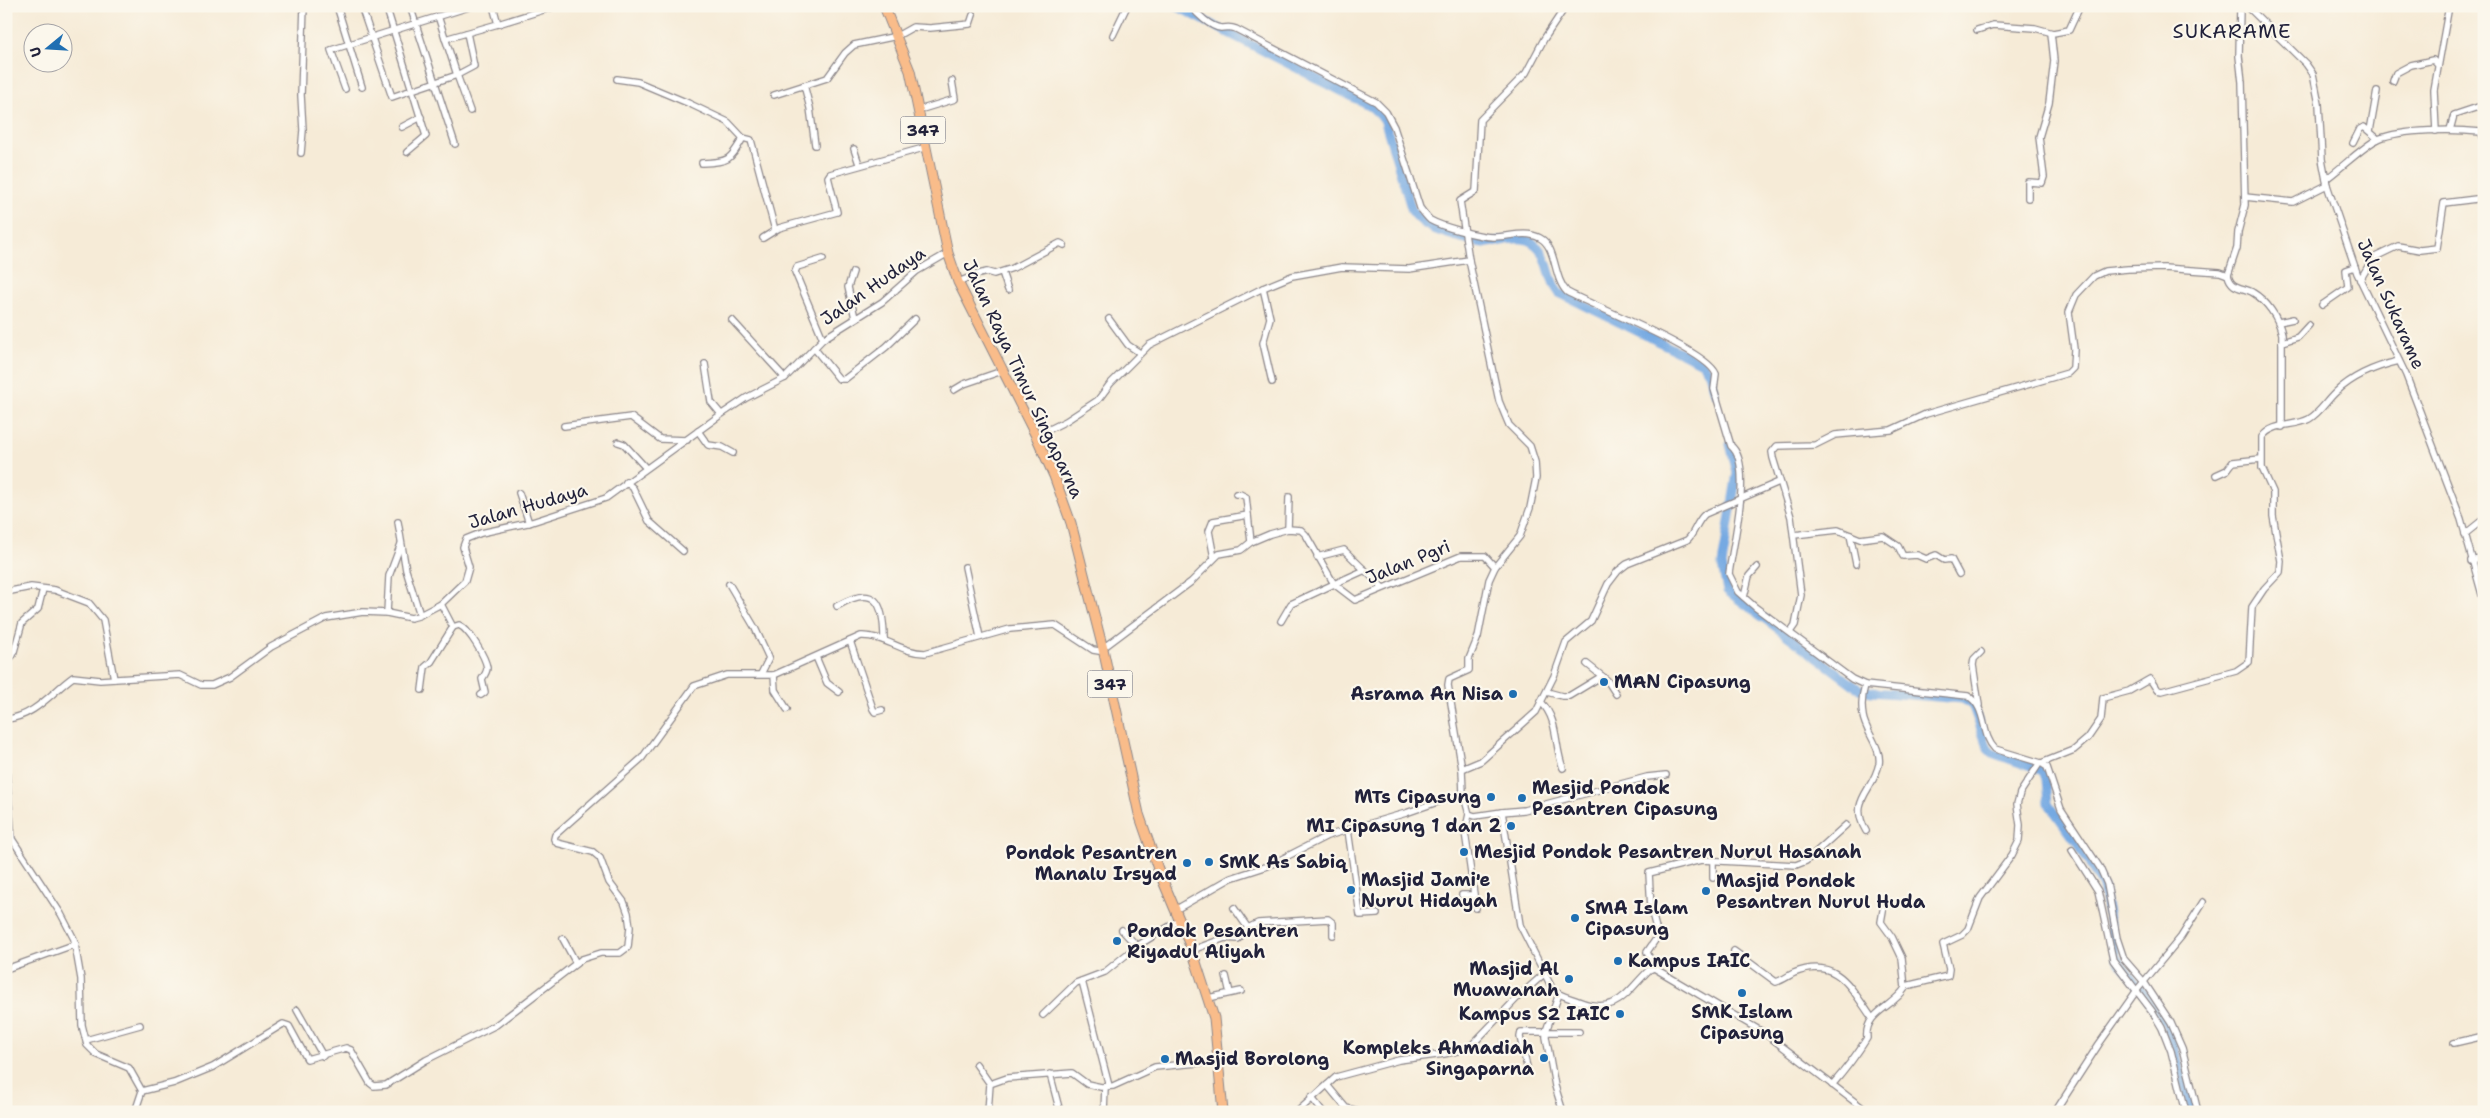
<svg xmlns="http://www.w3.org/2000/svg" width="2490" height="1118" viewBox="0 0 2490 1118" font-family="'Shantell Sans',sans-serif">
<style>
.lines{fill:none;stroke-linecap:round;stroke-linejoin:round}
.river{stroke:#74a9e2;stroke-width:9}
.minor-casing{stroke:#8c8689;stroke-width:8}
.primary-casing{stroke:#8c8689;stroke-width:11}
.minor{stroke:#fff;stroke-width:5.5}
.primary{stroke:#f9bc8a;stroke-width:9}
.poi-dot{fill:#1f6fb2;stroke:#fbf7ec;stroke-width:2}
.labels{text-anchor:middle;stroke-width:4.5;stroke-linejoin:round;paint-order:stroke}
.shield{fill:#fbf7ec;stroke:#636270;stroke-width:1}
.shield-label{font-size:16px;font-weight:bold;fill:#22223b}
.street-label{font-size:18px;fill:#22223b;stroke:#fbf7ec}
.poi-label{font-size:18px;font-weight:bold;fill:#22223b;stroke:#fbf7ec;text-anchor:start}
.quarter-label{font-size:20px;letter-spacing:1px;fill:#22223b;stroke:#fbf7ec}
</style>
<rect width="100%" height="100%" fill="#fbf7ec"/>
<filter id="ink" filterUnits="userSpaceOnUse"><feTurbulence type="fractalNoise" baseFrequency=".02" numOctaves="2"/><feDisplacementMap in="SourceGraphic" scale="10" xChannelSelector="R" yChannelSelector="G"/><feConvolveMatrix kernelMatrix="1 2 1 2 8 2 1 2 1" color-interpolation-filters="sRGB"/></filter>
<filter id="wash" filterUnits="userSpaceOnUse"><feTurbulence type="fractalNoise" baseFrequency=".0096" numOctaves="4" result="noise"/><feDisplacementMap in="SourceGraphic" scale="20" xChannelSelector="R" yChannelSelector="G"/><feGaussianBlur stdDeviation="1.12" result="paint"/><feColorMatrix in="noise" values="0 0 0 0 0 0 0 0 0 0 0 0 0 0 0 0 0 1.4 0 .05"/><feComposite in="paint" operator="in"/></filter>
<g filter="url(#wash)">
<rect width="100%" height="100%" fill="#f6ebd7"/>
<g class="lines">
<g class="river">
<path d="M1176 6 1370 106 1384 119 1412 211C1425 229 1440 232 1461 238 1468 239 1476 243 1484 243 1499 244 1519 233 1533 243 1551 255 1546 277 1559 293L1702 363 1709 373 1715 393"/>
<path d="M1730 444 1737 473 1722 565 1727 591 1859 689 1872 692 1962 699 1972 704 1988 749 1992 753 2043 771 2046 779 2048 803 2078 844 2103 887 2116 957 2166 1023 2193 1112"/>
</g>
</g>
</g>
<g filter="url(#ink)">
<g class="lines">
<defs>
<g id="minor">
<path d="M337 6 362 87"/>
<path d="M361 6 392 97 412 90 386 6"/>
<path d="M410 6 455 144"/>
<path d="M1191 6C1197 14 1210 27 1221 28 1227 28 1229 26 1236 29L1376 102 1386 112 1394 127 1420 208C1423 212 1426 216 1430 220 1442 227 1480 237 1494 237 1509 237 1526 230 1540 238 1557 247 1553 278 1567 292 1595 307 1707 350 1716 374L1714 389 1731 446C1754 464 1732 547 1729 574L1738 592 1755 607 1852 679 1865 685 1968 696C1988 708 1980 734 1995 749L2041 763 2047 767 2061 809 2100 868 2107 884 2117 938 2124 959 2144 982 2171 1023 2182 1048 2198 1112"/>
<path d="M2247 6 2306 64 2313 74 2319 104 2322 159 2327 185 2357 273 2406 375 2461 519 2484 602"/>
<path d="M2191 7 2196 6"/>
<path d="M438 16 457 75 474 66 467 33"/>
<path d="M498 24 556 6"/>
<path d="M1977 30 1993 25 2035 28 2053 33 2069 30 2080 6"/>
<path d="M1113 35 1127 6"/>
<path d="M445 39 498 24 493 6"/>
<path d="M617 79 638 82 688 103 728 122 743 138 751 140 775 230"/>
<path d="M2393 81 2396 73 2411 65 2433 60 2438 65"/>
<path d="M804 85 810 108 815 145"/>
<path d="M345 89 331 50 472 6"/>
<path d="M774 95 827 78 845 53 854 45 897 36 913 27 930 28 970 24 973 15"/>
<path d="M919 110 955 99 952 81"/>
<path d="M402 127 421 117"/>
<path d="M2450 130 2454 115 2484 105"/>
<path d="M2370 131 2377 91"/>
<path d="M2436 131 2434 90 2449 6"/>
<path d="M2353 143 2360 129 2364 127 2378 139"/>
<path d="M854 149 859 164"/>
<path d="M407 152 426 136 412 90 457 75 470 111"/>
<path d="M301 153 303 130 301 95 304 6"/>
<path d="M702 163C730 162 730 160 743 138"/>
<path d="M2326 179C2339 170 2365 145 2378 139 2403 129 2454 129 2481 132L2484 139"/>
<path d="M2245 197 2293 202 2327 185"/>
<path d="M2028 198V182L2042 183 2044 177 2039 137 2049 103 2054 61 2051 33"/>
<path d="M763 238 779 228 837 212 828 177 830 174 927 147"/>
<path d="M823 259 797 267 795 272 823 339"/>
<path d="M1469 260 1499 401 1509 425 1530 446 1535 462 1536 478 1530 508 1520 536 1495 567 1489 580 1478 637 1469 659V670L1449 679 1448 685 1462 769 1463 793 1469 814 1475 816 1502 812 1520 925 1553 990C1560 996 1570 998 1578 1001 1616 1016 1625 994 1649 970L1654 968 1766 1034 1868 1112"/>
<path d="M853 272 848 287 855 318"/>
<path d="M1002 272 1008 290"/>
<path d="M2228 275C2231 289 2242 287 2252 292 2267 301 2278 317 2282 334V427"/>
<path d="M2360 280 2373 258 2398 246 2420 250 2437 248 2444 203 2484 198"/>
<path d="M958 282 979 274 987 272 994 274 1013 268 1060 243 1064 245"/>
<path d="M1263 288 1270 318 1263 343 1272 382"/>
<path d="M2322 305 2348 287 2346 270 2355 267"/>
<path d="M1109 319 1128 345 1140 353"/>
<path d="M732 320 785 378"/>
<path d="M2279 322 2293 319"/>
<path d="M2282 342 2298 337 2309 325"/>
<path d="M814 348 839 379H845L886 347 915 319"/>
<path d="M705 364 711 402 721 414"/>
<path d="M954 390 964 384 1002 371"/>
<path d="M564 426 631 417 660 439 687 440"/>
<path d="M698 431 708 445 722 447 733 453"/>
<path d="M1036 436 1066 421 1098 400 1110 384 1149 345 1263 288 1292 276 1342 267 1409 269 1469 260 1460 201 1476 191 1480 120 1526 73 1544 39 1566 6"/>
<path d="M618 442 624 444 645 467"/>
<path d="M2216 475 2227 470 2233 462 2261 459"/>
<path d="M626 482 633 488 649 521 683 551"/>
<path d="M519 493 529 523"/>
<path d="M1236 494H1240L1246 497 1251 542"/>
<path d="M398 522 406 570 420 615"/>
<path d="M1288 529 1289 497"/>
<path d="M2465 534 2480 522 2484 530"/>
<path d="M1794 535 1838 530 1860 539 1883 536 1898 546 1903 556 1917 555 1926 559 1936 555 1944 560 1951 559 1959 574"/>
<path d="M1850 535 1856 564"/>
<path d="M1317 557 1344 550 1382 587"/>
<path d="M1214 558 1209 531 1213 521 1248 515"/>
<path d="M2471 561 2484 558"/>
<path d="M965 567 980 637"/>
<path d="M729 584 755 628 769 658 761 674"/>
<path d="M6 592 31 587 55 590 89 603 103 620 114 679"/>
<path d="M1744 597 1749 576 1757 567"/>
<path d="M837 606C875 584 884 601 884 640"/>
<path d="M387 613 389 576 401 544"/>
<path d="M1281 621 1291 604 1334 584 1355 600 1461 556H1485L1495 567"/>
<path d="M453 627 459 625C469 629 486 658 487 668 487 672 484 676 482 679L485 692 481 695"/>
<path d="M1790 632 1795 625 1801 595 1791 517 1773 458 1772 452 1777 446 1815 445 1835 435 1891 430 1926 414 2068 373 2073 368 2074 349 2069 312 2076 295 2094 276 2105 271 2128 269 2164 268 2220 272 2228 275 2237 248 2238 232 2245 205 2242 82 2239 56 2240 6"/>
<path d="M850 641 873 709 875 712 882 710"/>
<path d="M816 657 827 683 839 692"/>
<path d="M6 662 13 655 22 623 38 609 43 589"/>
<path d="M1587 664 1602 676"/>
<path d="M774 675 775 690 787 709"/>
<path d="M1865 685C1862 695 1861 705 1863 716 1865 731 1882 748 1879 764 1873 792 1848 800 1866 831"/>
<path d="M422 690 425 667 431 662 453 627 441 604"/>
<path d="M1547 692 1562 696H1569L1602 676 1607 680 1616 694"/>
<path d="M1541 702C1559 720 1554 746 1563 768"/>
<path d="M1979 705 1973 665 1974 659 1981 652"/>
<path d="M6 719C34 717 52 692 73 677L100 680 180 675 201 685H212L230 677 271 647 326 618 363 612 387 613 411 618 418 616 441 604 465 581 469 567 463 547 466 539 481 533 532 522 606 498 719 416 746 398 785 378 823 339 882 302 917 271 948 253"/>
<path d="M6 768 12 839 61 914 74 939 81 979 82 1025 87 1045 96 1054 129 1068 142 1091 135 1112"/>
<path d="M1462 769 1481 761 1536 712 1554 676 1566 642 1591 621 1608 584 1618 571 1627 564 1687 540C1695 533 1696 522 1705 514L1779 482"/>
<path d="M1502 812 1524 810 1647 777 1666 775"/>
<path d="M1469 814 1465 832 1476 908"/>
<path d="M1348 830 1360 915 1377 914"/>
<path d="M2072 850 2098 891 2113 960 2152 1011 2162 1028 2171 1051 2186 1112"/>
<path d="M1713 861V878"/>
<path d="M1462 895H1473"/>
<path d="M1234 908 1248 928"/>
<path d="M1175 910 1231 878 1268 866 1327 836 1406 813 1463 793"/>
<path d="M1122 930 1137 946"/>
<path d="M563 939 576 963"/>
<path d="M1192 950 1225 938 1238 939 1248 928 1258 923 1328 919 1333 923V935"/>
<path d="M1734 951 1776 982C1783 980 1788 976 1794 973 1837 956 1850 987 1872 1018"/>
<path d="M1654 968 1647 952 1658 936 1651 909 1649 873 1701 860 1796 865 1806 861 1846 825"/>
<path d="M6 969 76 944"/>
<path d="M1226 976 1230 993"/>
<path d="M1082 981 1109 1086"/>
<path d="M1906 986 1948 976 1949 969 1943 944 1962 935 1968 929 1980 898 2012 855 2019 841 2020 825 2017 804 2020 793 2039 764 2074 750 2088 738 2101 719 2103 698 2129 691 2150 679 2157 690 2162 691 2236 671 2249 662 2252 607 2264 589 2280 572 2281 561 2273 516V492L2262 468V437C2273 422 2294 427 2309 419 2320 413 2327 400 2336 392 2353 376 2377 366 2399 361"/>
<path d="M1559 994 1546 1031V1037L1555 1086 1563 1112"/>
<path d="M1208 998 1241 991"/>
<path d="M297 1010 323 1056"/>
<path d="M1043 1015 1076 983 1105 972 1137 946 1180 920"/>
<path d="M86 1040 140 1025"/>
<path d="M2454 1043 2484 1036"/>
<path d="M976 1064 990 1084"/>
<path d="M1527 1067 1520 1037 1521 1032H1579"/>
<path d="M1050 1074 1060 1112"/>
<path d="M1327 1085 1346 1108 1363 1112"/>
<path d="M1832 1085C1846 1069 1856 1056 1867 1038 1864 1012 1894 1007 1905 988L1902 958 1892 937 1881 922 1884 905"/>
<path d="M142 1091 174 1083 213 1067 283 1024 289 1026 307 1059 346 1048 351 1050 370 1083 374 1086 386 1085 426 1060 496 1025 582 959 601 953H620L628 947 630 927 628 913 624 902 609 882 600 858 593 852 557 843 554 839 555 835 642 758 694 686 727 675H774L861 636C884 635 902 653 925 653L1010 629 1055 625 1093 650 1099 651 1191 582 1219 554 1241 550 1251 542 1270 534 1288 529 1301 530 1306 535 1334 584 1365 570"/>
<path d="M1311 1097 1323 1112"/>
<path d="M988 1112 990 1084 1007 1078 1072 1073 1087 1084 1101 1087 1113 1086 1155 1067 1219 1061"/>
<path d="M1104 1112 1105 1087"/>
<path d="M1297 1112 1336 1077 1399 1060 1444 1054 1469 1048 1518 997 1545 973"/>
<path d="M2055 1112 2099 1044 2137 990 2181 937 2203 902"/>
</g>
<path id="primary" d="M884 6 910 71 948 253 958 282 1036 436 1054 476 1071 523 1103 649 1139 814 1158 869 1192 950 1214 1018 1223 1112"/>
</defs>
<use href="#minor" class="minor-casing"/>
<use href="#primary" class="primary-casing"/>
<use href="#minor" class="minor"/>
<use href="#primary" class="primary"/>
</g>
</g>
<g class="poi-dot">
<circle cx="1604" cy="682" r="5"/>
<circle cx="1513" cy="694" r="5"/>
<circle cx="1491" cy="797" r="5"/>
<circle cx="1522" cy="798" r="5"/>
<circle cx="1511" cy="826" r="5"/>
<circle cx="1464" cy="852" r="5"/>
<circle cx="1209" cy="862" r="5"/>
<circle cx="1187" cy="863" r="5"/>
<circle cx="1351" cy="890" r="5"/>
<circle cx="1706" cy="891" r="5"/>
<circle cx="1575" cy="918" r="5"/>
<circle cx="1117" cy="941" r="5"/>
<circle cx="1618" cy="961" r="5"/>
<circle cx="1569" cy="979" r="5"/>
<circle cx="1742" cy="993" r="5"/>
<circle cx="1620" cy="1014" r="5"/>
<circle cx="1544" cy="1058" r="5"/>
<circle cx="1165" cy="1059" r="5"/>
</g>
<g class="labels">
<g class="shield">
<rect x="900.5" y="116.5" width="45" height="27" rx="4"/>
<rect x="1087.5" y="670.5" width="45" height="27" rx="4"/>
</g>
<g class="shield-label">
<text x="923" y="136">347</text>
<text x="1110" y="690">347</text>
</g>
<g class="street-label">
<text transform="translate(873 286) rotate(-35)" y="6">Jalan Hudaya</text>
<text transform="translate(2391 304) rotate(66)" y="6">Jalan Sukarame</text>
<text transform="translate(1023 379) rotate(65)" y="6">Jalan Raya Timur Singaparna</text>
<text transform="translate(528 506) rotate(-16)" y="6">Jalan Hudaya</text>
<text transform="translate(1408 562) rotate(-22)" y="6">Jalan Pgri</text>
</g>
<g class="poi-label">
<text x="1614" y="688">MAN Cipasung</text>
<text x="1503" y="700" text-anchor="end">Asrama An Nisa</text>
<text x="1532" y="794">Mesjid Pondok<tspan x="1532" dy="21">Pesantren Cipasung</tspan></text>
<text x="1481" y="803" text-anchor="end">MTs Cipasung</text>
<text x="1501" y="832" text-anchor="end">MI Cipasung 1 dan 2</text>
<text x="1474" y="858">Mesjid Pondok Pesantren Nurul Hasanah</text>
<text x="1177" y="859" text-anchor="end">Pondok Pesantren<tspan x="1177" dy="21">Manalu Irsyad</tspan></text>
<text x="1219" y="868">SMK As Sabiq</text>
<text x="1361" y="886">Masjid Jami'e<tspan x="1361" dy="21">Nurul Hidayah</tspan></text>
<text x="1716" y="887">Masjid Pondok<tspan x="1716" dy="21">Pesantren Nurul Huda</tspan></text>
<text x="1585" y="914">SMA Islam<tspan x="1585" dy="21">Cipasung</tspan></text>
<text x="1127" y="937">Pondok Pesantren<tspan x="1127" dy="21">Riyadul Aliyah</tspan></text>
<text x="1628" y="967">Kampus IAIC</text>
<text x="1559" y="975" text-anchor="end">Masjid Al<tspan x="1559" dy="21">Muawanah</tspan></text>
<text x="1742" y="1018" text-anchor="middle">SMK Islam<tspan x="1742" dy="21">Cipasung</tspan></text>
<text x="1610" y="1020" text-anchor="end">Kampus S2 IAIC</text>
<text x="1534" y="1054" text-anchor="end">Kompleks Ahmadiah<tspan x="1534" dy="21">Singaparna</tspan></text>
<text x="1175" y="1065">Masjid Borolong</text>
</g>
<g class="quarter-label">
<text x="2232" y="38">SUKARAME</text>
</g>
</g>
<rect width="2490" height="1118" fill="none" stroke="#fbf7ec" stroke-width="25"/>
<g transform="translate(48 48) rotate(252)"><circle r="24" fill="#fbf7ec" stroke="#a4a2a5"/>
<path d="M0-4L9 19L0 12L-9 19Z" fill="#1f6fb2"/>
<text y="-8" font-size="14" font-weight="bold" text-anchor="middle" fill="#22223b">U</text>
</g>
</svg>
